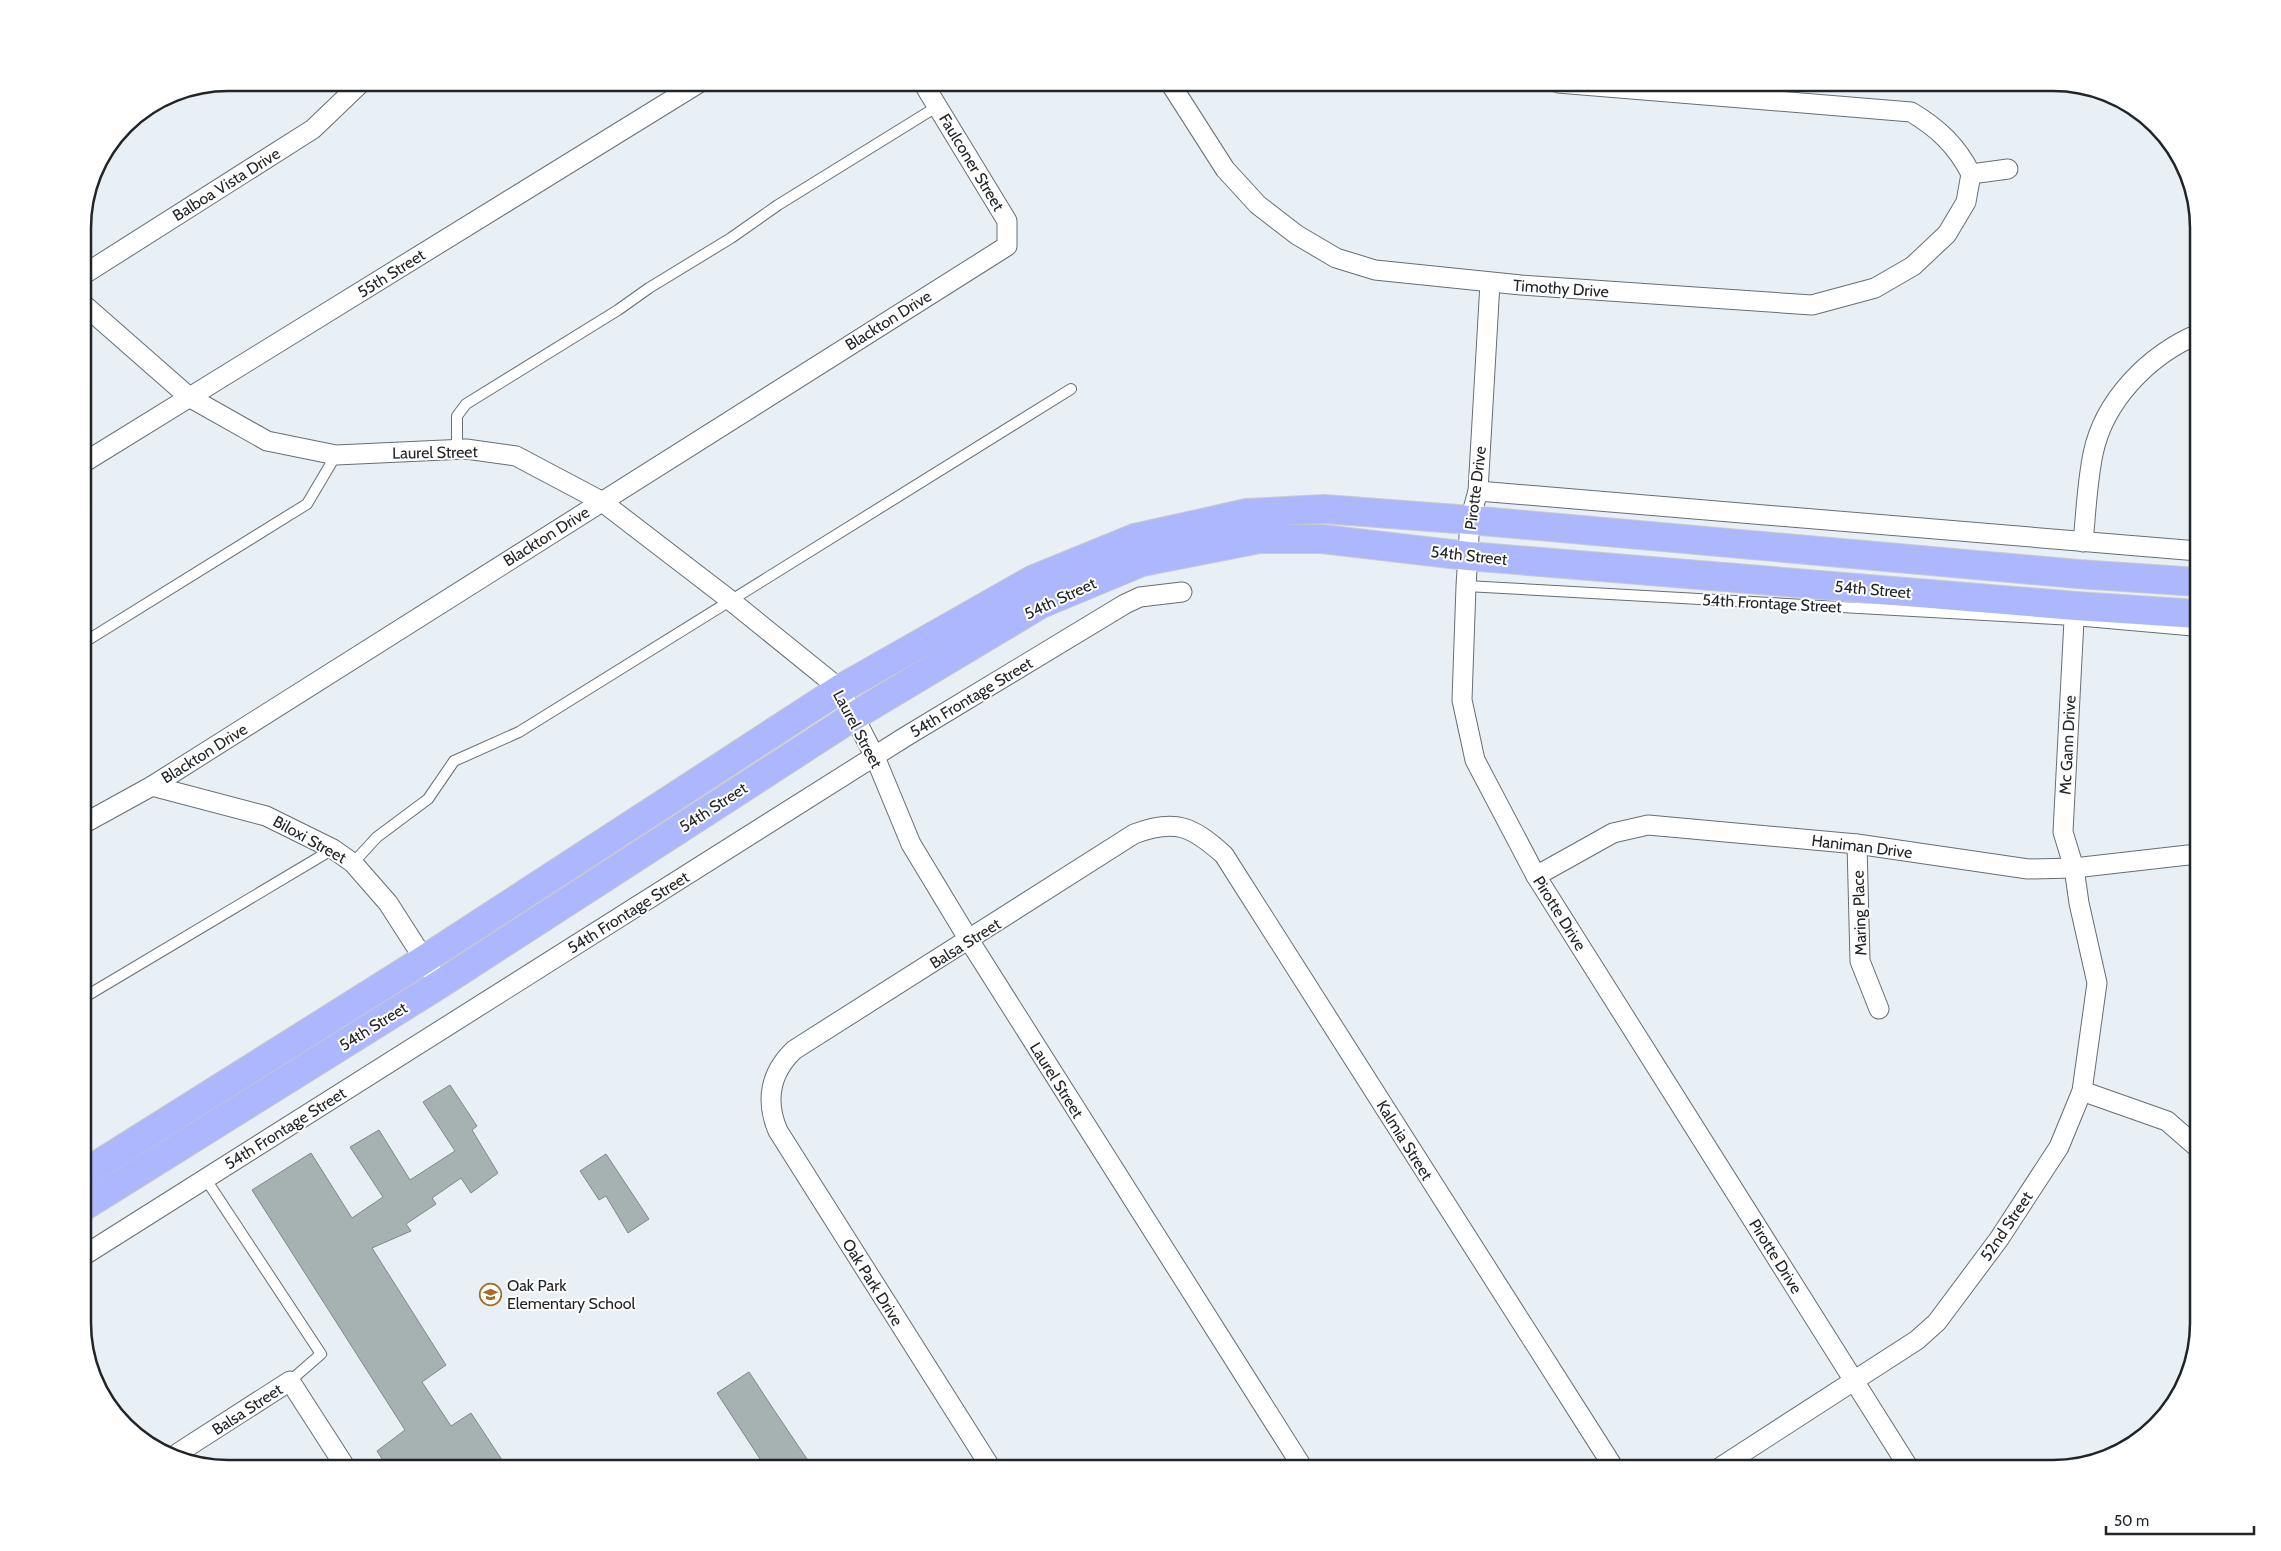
<svg xmlns="http://www.w3.org/2000/svg" width="2281" height="1551" viewBox="0 0 2281 1551" font-family="Cabin,sans-serif">
<style>
.building{fill:#a6b1b2;stroke:#7e898a}
.lines{fill:none;stroke-linecap:round;stroke-linejoin:round}
.lane-casing{stroke:#676e73;stroke-width:12}
.street-casing{stroke:#676e73;stroke-width:21}
.primary-casing{stroke:#cacbcb;stroke-width:30}
.lane{stroke:#fff;stroke-width:10}
.street{stroke:#fff;stroke-width:19}
.primary{stroke:#adb7fd;stroke-width:28}
.labels{text-anchor:middle;stroke-width:4;stroke-linejoin:round;paint-order:stroke}
.street-label{font-size:16px;fill:#222528;stroke:#fff}
.poi-label{font-size:16px;fill:#222528;stroke:#fff;text-anchor:start}
.rim{fill:none;stroke:#222528;stroke-width:2.5}
</style>
<rect width="100%" height="100%" fill="#e8f0f6"/>
<g class="building">
<path d="M450 1085 477 1126 472 1130 498 1173 471 1193 461 1178 432 1198 436 1204 406 1224 411 1231 372 1248 446 1365 422 1382 451 1426 471 1413 504 1463 494 1468H388L377 1451 405 1430 252 1190 311 1153 352 1218 383 1197 350 1147 379 1130 410 1180 455 1151 423 1102Z"/>
<path d="M606 1154 649 1219 628 1233 606 1196 599 1200 580 1171Z"/>
<path d="M749 1372 770 1404 813 1468H766L717 1393Z"/>
</g>
<g class="lines">
<defs>
<g id="lane">
<path d="M457 449V416L466 404 618 310 649 288 731 238 778 205 938 106"/>
<path d="M1466 586 2074 620 2198 631"/>
<path d="M83 643 307 504 336 455"/>
<path d="M353 863 377 837 428 799 454 761 519 732 1071 389"/>
<path d="M83 998 333 849"/>
<path d="M205 1178 321 1354 290 1381"/>
</g>
<g id="street">
<path d="M1170 83 1225 169 1258 205 1297 235 1336 258 1375 270 1521 285 1812 305 1875 288 1913 266 1947 234 1966 202 1971 174"/>
<path d="M1558 83 1911 112C1938 128 1957 146 1971 174"/>
<path d="M1971 174 2008 169"/>
<path d="M83 275 313 129 361 83"/>
<path d="M1490 283 1478 491 1470 520 1466 586 1462 700 1475 760 1536 876 1909 1468"/>
<path d="M83 304 189 397 267 441 336 455 466 449 516 456 601 501 730 600 840 689 875 757 911 844 969 940 1303 1468"/>
<path d="M83 463 699 83"/>
<path d="M1478 491 2198 551"/>
<path d="M2083 542C2086 513 2087 483 2093 454 2104 400 2149 355 2198 334"/>
<path d="M152 786 266 816 333 849 353 863 388 903 440 984"/>
<path d="M83 824 152 786 1007 246V221L923 83"/>
<path d="M1857 844 1860 961 1879 1009"/>
<path d="M1536 876 1613 833 1648 825 1857 844 2028 869 2074 868 2188 855 2198 856"/>
<path d="M2082 1091 2167 1121 2198 1148"/>
<path d="M83 1256 905 737 1125 604 1140 597 1182 592"/>
<path d="M178 1453 290 1381 346 1468"/>
<path d="M991 1468 778 1131C765 1101 770 1073 794 1050L1134 834C1176 818 1193 827 1224 855L1614 1468"/>
<path d="M1719 1468 1917 1340 1937 1322 1999 1239 2059 1147 2082 1091 2097 983 2079 903 2074 868 2063 832 2074 620"/>
</g>
<g id="primary">
<path d="M83 1174 425 959 840 689 1032 580 1135 538 1247 513 1324 509 1470 520 2078 574 2198 582"/>
<path d="M83 1207 440 984 854 716 1041 604 1142 562 1259 539H1322L1468 556 2076 606 2198 614"/>
</g>
</defs>
<use href="#lane" class="lane-casing"/>
<use href="#street" class="street-casing"/>
<use href="#primary" class="primary-casing"/>
<use href="#lane" class="lane"/>
<use href="#street" class="street"/>
<use href="#primary" class="primary"/>
</g>
<defs>
<symbol id="school-ring" viewBox="-11 -11 22 22"><circle r="9.5" fill="#fff" stroke="#a36e27" stroke-width="1.5"/><path d="M0-5L7-2L0 1L-7-2ZM-4 1L0 2.5L4 1V4Q0 6-4 4Z" fill="#a36e27"/></symbol>
</defs>
<g fill-rule="evenodd">
<use href="#school-ring" x="478" y="1282" width="25" height="25"/>
</g>
<g class="labels">
<g class="street-label">
<text transform="translate(972 162) rotate(59)" y="6">Faulconer Street</text>
<text transform="translate(226 184) rotate(-32)" y="6">Balboa Vista Drive</text>
<text transform="translate(391 273) rotate(-32)" y="6">55th Street</text>
<text transform="translate(1561 288) rotate(4)" y="6">Timothy Drive</text>
<text transform="translate(888 320) rotate(-32)" y="6">Blackton Drive</text>
<text transform="translate(435 452) rotate(-1)" y="6">Laurel Street</text>
<text transform="translate(1475 488) rotate(-83)" y="6">Pirotte Drive</text>
<text transform="translate(546 536) rotate(-32)" y="6">Blackton Drive</text>
<text transform="translate(1469 555) rotate(6)" y="6">54th Street</text>
<text transform="translate(1873 589) rotate(5)" y="6">54th Street</text>
<text transform="translate(1060 598) rotate(-25)" y="6">54th Street</text>
<text transform="translate(1772 603) rotate(3)" y="6">54th Frontage Street</text>
<text transform="translate(971 697) rotate(-31)" y="6">54th Frontage Street</text>
<text transform="translate(858 729) rotate(62)" y="6">Laurel Street</text>
<text transform="translate(2067 745) rotate(-87)" y="6">Mc Gann Drive</text>
<text transform="translate(204 753) rotate(-32)" y="6">Blackton Drive</text>
<text transform="translate(713 807) rotate(-33)" y="6">54th Street</text>
<text transform="translate(310 839) rotate(29)" y="6">Biloxi Street</text>
<text transform="translate(1862 846) rotate(7)" y="6">Haniman Drive</text>
<text transform="translate(628 912) rotate(-32)" y="6">54th Frontage Street</text>
<text transform="translate(1560 913) rotate(58)" y="6">Pirotte Drive</text>
<text transform="translate(1859 913) rotate(-92)" y="6">Maring Place</text>
<text transform="translate(965 943) rotate(-32)" y="6">Balsa Street</text>
<text transform="translate(373 1026) rotate(-32)" y="6">54th Street</text>
<text transform="translate(1057 1080) rotate(58)" y="6">Laurel Street</text>
<text transform="translate(285 1128) rotate(-32)" y="6">54th Frontage Street</text>
<text transform="translate(1405 1140) rotate(58)" y="6">Kalmia Street</text>
<text transform="translate(2006 1226) rotate(-56)" y="6">52nd Street</text>
<text transform="translate(1776 1256) rotate(58)" y="6">Pirotte Drive</text>
<text transform="translate(873 1282) rotate(58)" y="6">Oak Park Drive</text>
<text transform="translate(247 1409) rotate(-33)" y="6">Balsa Street</text>
</g>
<g class="poi-label">
<text x="507" y="1291">Oak Park<tspan x="507" dy="18">Elementary School</tspan></text>
</g>
</g>
<path d="M0 0H2281V1551H0ZM228 91H2053A137 137 0 0 1 2190 228V1323A137 137 0 0 1 2053 1460H228A137 137 0 0 1 91 1323V228A137 137 0 0 1 228 91Z" fill="#fff" fill-rule="evenodd"/>
<path class="rim" d="M228 91H2053A137 137 0 0 1 2190 228V1323A137 137 0 0 1 2053 1460H228A137 137 0 0 1 91 1323V228A137 137 0 0 1 228 91Z"/>
<path d="M2106 1526v8h148v-8" fill="none" stroke="#222528" stroke-width="2.5"/>
<text x="2114" y="1526" font-size="15" fill="#222528" stroke="#ffffff" stroke-width="4" paint-order="stroke">50 m</text>
</svg>
